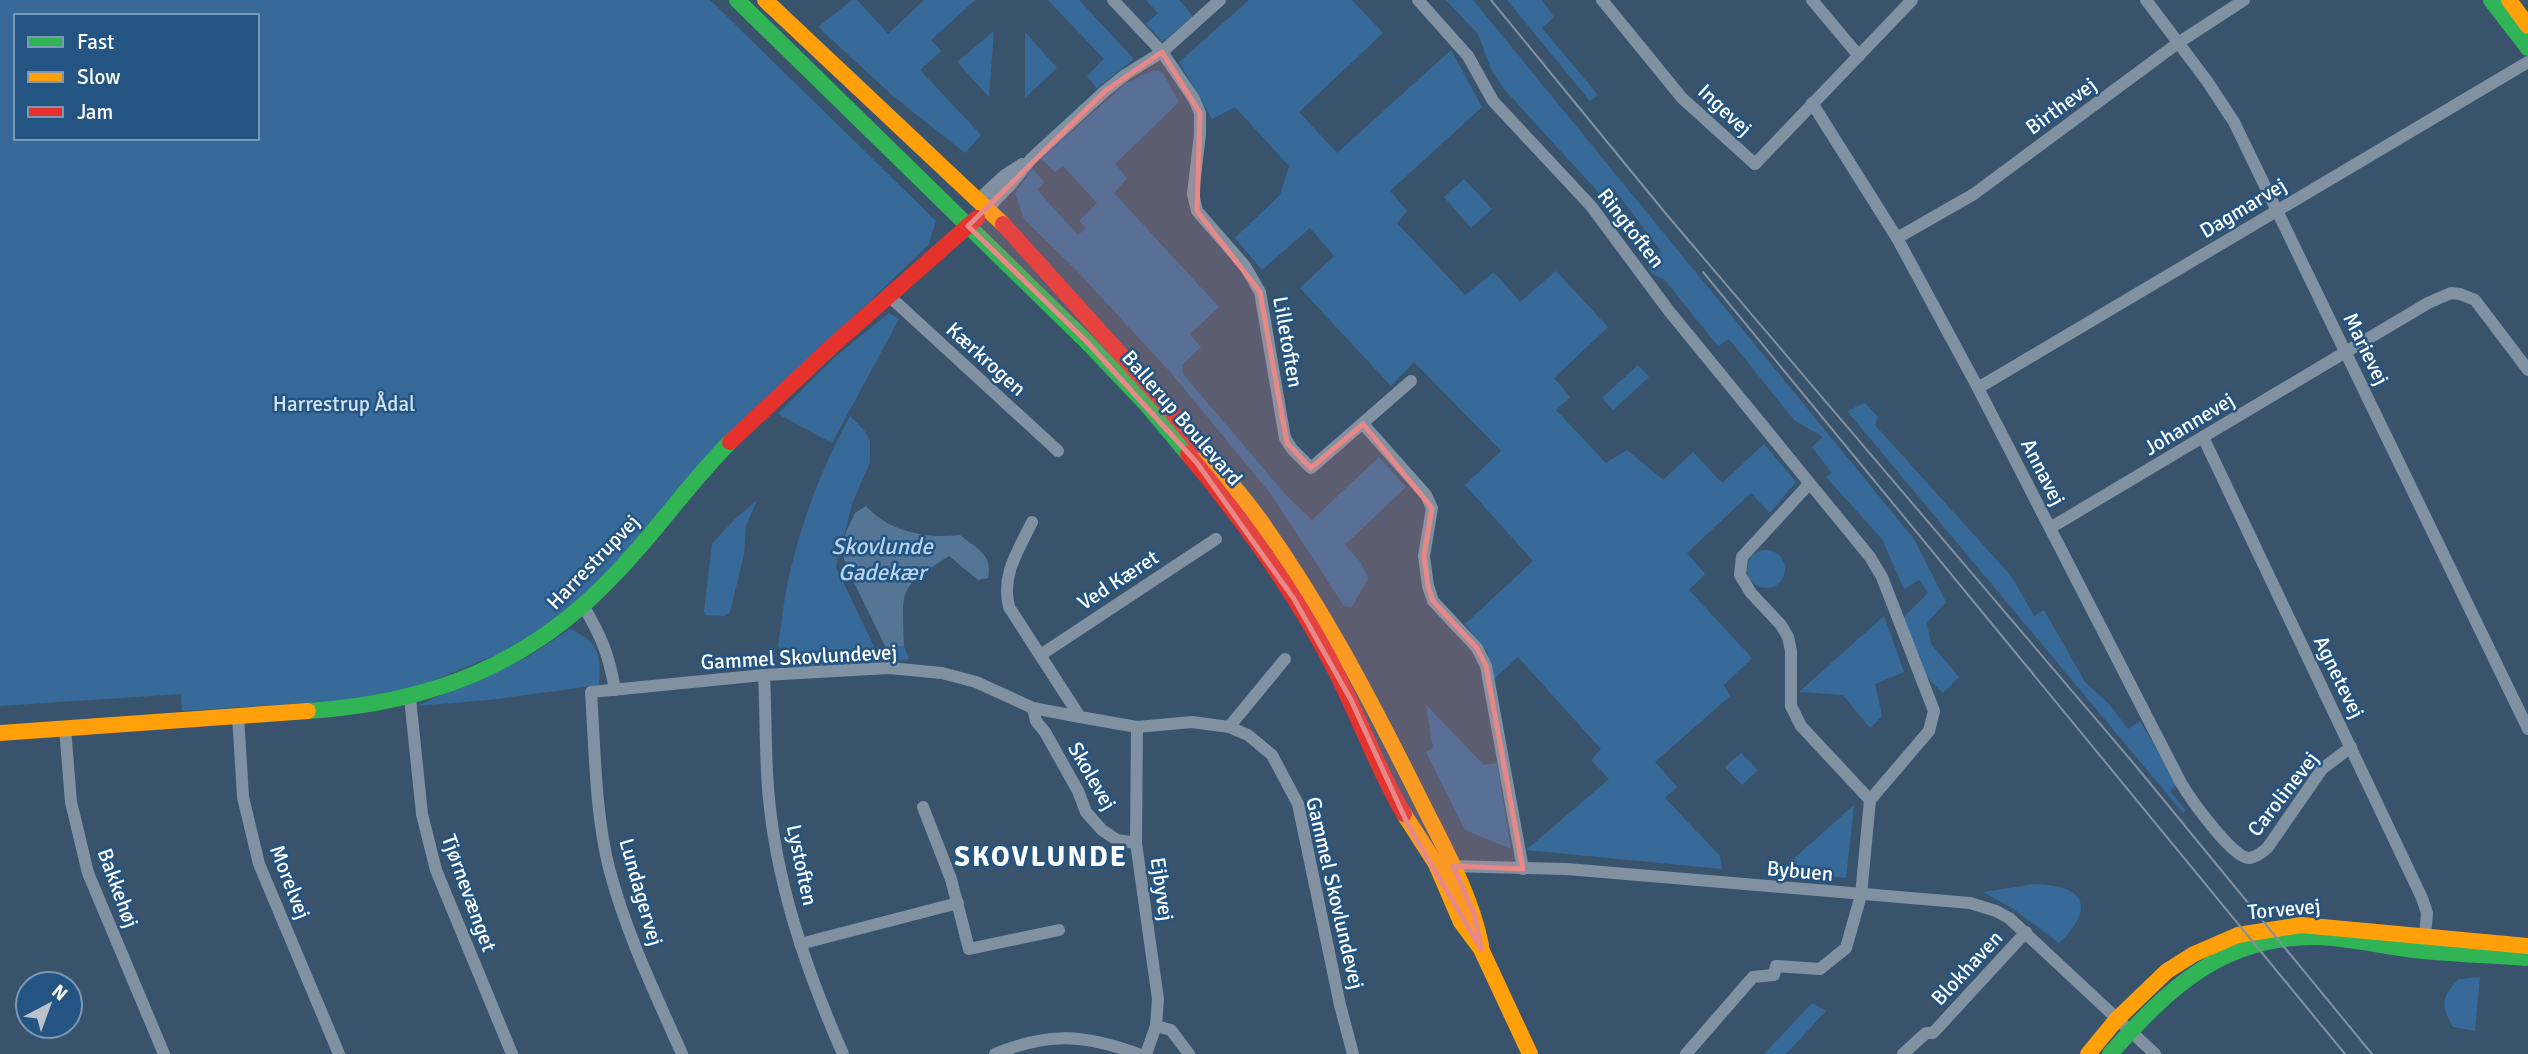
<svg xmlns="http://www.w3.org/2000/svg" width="2528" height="1054" viewBox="0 0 2528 1054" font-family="Signika,sans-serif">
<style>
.green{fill:#386a99;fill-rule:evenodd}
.water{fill:#547696}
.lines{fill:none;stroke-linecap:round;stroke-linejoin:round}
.street{stroke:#8091a2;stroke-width:12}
.fast{stroke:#30b455;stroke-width:16}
.slow{stroke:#ff9f0a;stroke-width:16}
.jam{stroke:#e5322d;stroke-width:16}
.tram{stroke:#8191a2;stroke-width:2}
.marked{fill:#e88989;fill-opacity:0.2;stroke:#e88989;stroke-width:5;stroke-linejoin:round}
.labels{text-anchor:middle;stroke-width:5;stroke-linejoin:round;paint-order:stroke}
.street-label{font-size:21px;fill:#fff;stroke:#245482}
.park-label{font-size:21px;fill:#d0e4f6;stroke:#245482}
.water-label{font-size:23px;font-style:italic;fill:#b8d5ef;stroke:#245482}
.district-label{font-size:28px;font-weight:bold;letter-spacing:2px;fill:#fff;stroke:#245482}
</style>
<rect width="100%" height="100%" fill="#3a536c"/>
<g class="green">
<path d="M0 0H710L936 221 928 245 699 467 596 585 557 621 522 644 413 689 355 700 182 711 181 694 0 706ZM16 16H257V138H16Z"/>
<path d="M852 0H857L888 34 924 0H975L931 40 941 51 920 70 981 135 965 153 893 96 818 27Z"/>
<path d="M1048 0H1079L1134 59 1097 88 1087 76 1104 59Z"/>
<path d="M1146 0H1179L1193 16 1163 42 1146 24 1158 13Z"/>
<path d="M1249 0H1352L1383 33 1299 112 1337 153 1451 50 1482 107 1390 191 1407 211 1397 223 1465 295 1494 272 1520 302 1556 271 1608 327 1554 378 1570 397 1556 410 1606 463 1627 450 1663 480 1693 452 1722 483 1764 444 1796 482 1770 513 1751 493 1687 553 1705 574 1689 590 1752 658 1724 685 1730 696 1655 762 1677 787 1665 798 1720 856 1722 869 1526 850 1609 779 1591 760 1601 749 1518 657 1494 679 1487 651 1465 624 1533 561 1465 485 1501 451 1414 362 1391 386 1300 288 1334 256 1310 228 1262 270 1235 238 1280 195 1289 166 1235 107 1212 119 1179 62Z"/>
<path d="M1446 0H1473L1914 539 1946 602 1927 623 1931 644 1959 677 1943 693 1922 672 1903 618 1928 593 1919 580 1904 589 1882 539 1826 477 1832 473 1812 447 1823 437 1794 420 1729 339 1718 346 1664 279 1654 275 1648 268 1661 251 1614 189 1600 194 1504 89 1492 71 1478 34Z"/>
<path d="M1507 0H1542L1554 17 1542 28 1598 95 1590 101Z"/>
<path d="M994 31 989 97 957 62Z"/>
<path d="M1025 32 1057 68 1025 98Z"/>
<path d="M1154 70 1163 73 1179 102 1115 164 1127 178 1114 193 1219 307 1190 334 1201 347 1182 365 1183 374 1286 495 1312 520 1379 457 1406 487 1345 545 1361 563 1368 578 1352 607 1344 606 1270 493 1172 374 1078 272 1024 219 1015 194 1032 168 1044 182 1037 190 1078 235 1086 228 1079 221 1097 203 1063 166 1055 172 1041 159 1125 84Z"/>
<path d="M1464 179 1492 209 1471 228 1444 197Z"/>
<path d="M889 313 899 319 832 443 778 414 836 356Z"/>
<path d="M1638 365 1649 377 1613 410 1602 398Z"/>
<path d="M1865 403 1878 417 1875 425 2012 577 2034 616 2044 610 2085 682 2109 704 2128 729 2140 721 2177 785 2170 791 2186 811 2183 813 1847 411Z"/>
<path d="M850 416 864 430 870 440V462L852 504 836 567 876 651 904 646 909 659 815 669 792 666 778 646C782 622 784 596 790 572 803 517 823 466 850 416Z"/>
<path d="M757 500 746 526 744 554 730 612 724 616 706 615 704 612 712 544 732 522Z"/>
<circle cx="1766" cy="569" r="19"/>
<path d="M1884 616 1904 672 1875 684 1882 716 1870 728 1843 695 1799 692Z"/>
<path d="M570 629C599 642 601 655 599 685L489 700 417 706 528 657Z"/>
<path d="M1426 705 1484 765 1497 763 1511 849 1465 830 1426 752 1433 748Z"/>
<path d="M1741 753 1758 770 1742 785 1725 767Z"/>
<path d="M1854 805 1846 878 1780 871Z"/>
<path d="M2036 884C2045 885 2055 885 2063 888 2097 899 2075 928 2059 943L2015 910 1983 892Z"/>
<path d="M2480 977 2475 1031 2453 1027C2440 1004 2441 998 2459 979Z"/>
<path d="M1812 1003 1826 1011 1786 1054H1764Z"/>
</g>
<path class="water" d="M866 506C889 532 927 539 960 535 977 549 993 554 988 578L978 580 949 556C898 589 902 586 904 646L886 648 847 568 842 551 846 532 855 513Z"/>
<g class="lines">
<g class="street">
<path d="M1113 0 1162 52 1194 99 1200 113V134L1193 194 1197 211 1245 266 1260 292 1285 438 1292 449 1311 468 1411 381"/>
<path d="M1418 0 1468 56 1493 101 1591 206 1669 311 1870 557 1882 577 1934 711 1929 731 1870 800 1861 895 1846 948 1820 969 1776 966 1774 975 1753 977 1686 1054"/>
<path d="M1602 0 1682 98 1755 164 1912 0"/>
<path d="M1812 0 1859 56"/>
<path d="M2146 0 2207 81 2234 122 2528 729"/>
<path d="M1812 103 1897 238 1978 388 2181 783C2190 798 2232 858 2249 858 2257 857 2263 852 2268 847L2322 769 2351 747"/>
<path d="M978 200 1005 175 1022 164"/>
<path d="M987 209 1012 183 1031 159 1105 91 1125 75 1162 52 1220 0"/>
<path d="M1897 238 1974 194 2178 43 2244 0"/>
<path d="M888 295 1058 451"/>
<path d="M1978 388 2528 62"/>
<path d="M1363 424 1426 495 1432 508 1424 556 1428 586 1433 601 1477 648 1486 666 1523 869"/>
<path d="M2203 437 2422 898 2427 913 2425 936"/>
<path d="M1809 484 1742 557 1740 575 1751 593 1781 625 1788 637 1791 651V706L1801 726 1870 800"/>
<path d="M1032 522C1018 551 1001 575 1009 607L1080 717"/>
<path d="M2050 528 2428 303 2451 293 2460 294 2475 300 2528 370"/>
<path d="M584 607C602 638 609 655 615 690"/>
<path d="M1042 654 1216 539"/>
<path d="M764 675C766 713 765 750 768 788 775 880 806 970 843 1054"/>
<path d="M410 698 422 814 436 870 512 1054"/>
<path d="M1033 708 1036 721 1045 732 1078 791 1086 812 1102 830 1117 840 1136 843"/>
<path d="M238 716 243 797 259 864 339 1054"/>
<path d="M1137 727 1136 843 1158 999 1156 1026 1146 1054"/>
<path d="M1229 727 1285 659"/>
<path d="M65 728 71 802 88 873 164 1054"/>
<path d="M923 807 951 879 969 949 1059 930"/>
<path d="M1449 866 1567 869 1970 903 1996 911 2009 918 2155 1054"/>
<path d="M800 944 958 903"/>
<path d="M1156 1026 1171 1030 1189 1054"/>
<path d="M682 1054C655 993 626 933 609 868 595 812 595 750 591 692L764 675 889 668 942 673 976 682 1033 708 1080 717 1137 727 1192 722 1229 727 1248 735 1272 755 1298 804 1340 1005 1353 1054"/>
<path d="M995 1054C1049 1032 1084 1034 1138 1054"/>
<path d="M1903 1054 1926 1033H1933L2026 932"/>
</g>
<g class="fast">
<path d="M737 0 1087 342 1147 405 1188 454"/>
<path d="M2491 0 2528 48"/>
<path d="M308 711C430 703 530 665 615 574 656 532 689 483 730 442"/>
<path d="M2110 1054C2169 988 2222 936 2317 937 2349 938 2381 946 2413 950 2450 954 2488 955 2525 958"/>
</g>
<g class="slow">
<path d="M765 0 1003 224"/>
<path d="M2509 0 2528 26"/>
<path d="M1199 445C1218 469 1239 491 1257 516 1320 603 1369 697 1417 793 1441 842 1470 891 1481 945"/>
<path d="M0 733 308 711"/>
<path d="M1404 814 1436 864 1461 922 1481 949 1530 1054"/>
<path d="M2088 1054 2117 1019 2167 971 2194 954 2238 935 2301 925 2528 946"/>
</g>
<g class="jam">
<path d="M1003 224 1161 399 1199 445"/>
<path d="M730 442 831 347 977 218"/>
<path d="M1188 454C1243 520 1296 593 1335 670 1359 717 1377 768 1404 814"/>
</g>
<g class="tram">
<path d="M1491 0 1667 215 2135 765 2372 1054"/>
<path d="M1703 272 2345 1054"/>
</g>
</g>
<path class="marked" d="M1162 52 1200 113 1197 211 1260 292 1287 443 1311 468 1363 424 1432 508 1424 556 1428 586 1433 601 1477 648 1486 666 1523 869 1453 866 1475 916 1481 949 1408 825 1351 700 1294 599 1197 463 1087 342 968 226 1105 91Z"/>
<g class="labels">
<g class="street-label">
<text transform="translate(2061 106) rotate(-36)" y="7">Birthevej</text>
<text transform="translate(1725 110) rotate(43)" y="7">Ingevej</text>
<text transform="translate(2243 208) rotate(-31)" y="7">Dagmarvej</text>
<text transform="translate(1631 228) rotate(52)" y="7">Ringtoften</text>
<text transform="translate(1288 342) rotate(80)" y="7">Lilletoften</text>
<text transform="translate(2366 349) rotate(64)" y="7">Marievej</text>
<text transform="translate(986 359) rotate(42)" y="7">Kærkrogen</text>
<text transform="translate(1182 418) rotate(49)" y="7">Ballerup Boulevard</text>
<text transform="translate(2189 424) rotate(-31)" y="7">Johannevej</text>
<text transform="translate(2043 472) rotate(63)" y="7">Annavej</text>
<text transform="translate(593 562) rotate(-46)" y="7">Harrestrupvej</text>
<text transform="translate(1118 580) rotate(-33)" y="7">Ved Kæret</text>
<text transform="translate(799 657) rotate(-3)" y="7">Gammel Skovlundevej</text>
<text transform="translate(2339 677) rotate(64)" y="7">Agnetevej</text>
<text transform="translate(1092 776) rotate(60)" y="7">Skolevej</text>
<text transform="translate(2283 794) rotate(-52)" y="7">Carolinevej</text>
<text transform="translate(802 865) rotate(78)" y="7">Lystoften</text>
<text transform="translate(1800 871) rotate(5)" y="7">Bybuen</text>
<text transform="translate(290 882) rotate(69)" y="7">Morelvej</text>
<text transform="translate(118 888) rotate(70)" y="7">Bakkehøj</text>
<text transform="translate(1162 889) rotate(82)" y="7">Ejbyvej</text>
<text transform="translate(641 892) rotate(74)" y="7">Lundagervej</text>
<text transform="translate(469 893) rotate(70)" y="7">Tjørnevænget</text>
<text transform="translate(1335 893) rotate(77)" y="7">Gammel Skovlundevej</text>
<text transform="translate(2284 909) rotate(-5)" y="7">Torvevej</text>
<text transform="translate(1967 968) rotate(-47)" y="7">Blokhaven</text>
</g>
<g class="park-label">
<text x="344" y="411">Harrestrup Ådal</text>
</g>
<g class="water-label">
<text x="882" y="554">Skovlunde<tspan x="882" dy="26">Gadekær</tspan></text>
</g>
<g class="district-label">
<text x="1041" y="866">SKOVLUNDE</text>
</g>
</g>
<rect x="14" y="14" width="245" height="126" fill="#245482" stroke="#7c98b4" stroke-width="2"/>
<rect x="28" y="37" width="35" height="10" fill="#30b455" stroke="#7c98b4" stroke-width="2"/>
<text x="77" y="49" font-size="21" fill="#ffffff">Fast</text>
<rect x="28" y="72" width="35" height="10" fill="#ff9f0a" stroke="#7c98b4" stroke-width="2"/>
<text x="77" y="84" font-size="21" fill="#ffffff">Slow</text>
<rect x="28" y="107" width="35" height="10" fill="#e5322d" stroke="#7c98b4" stroke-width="2"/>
<text x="77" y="119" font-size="21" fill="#ffffff">Jam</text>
<g transform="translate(49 1005) rotate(41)"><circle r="33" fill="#245482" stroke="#7c98b4" stroke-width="2"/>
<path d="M0-5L12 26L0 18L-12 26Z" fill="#bac3cc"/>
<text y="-10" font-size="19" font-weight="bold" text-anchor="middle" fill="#ffffff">N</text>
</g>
</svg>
